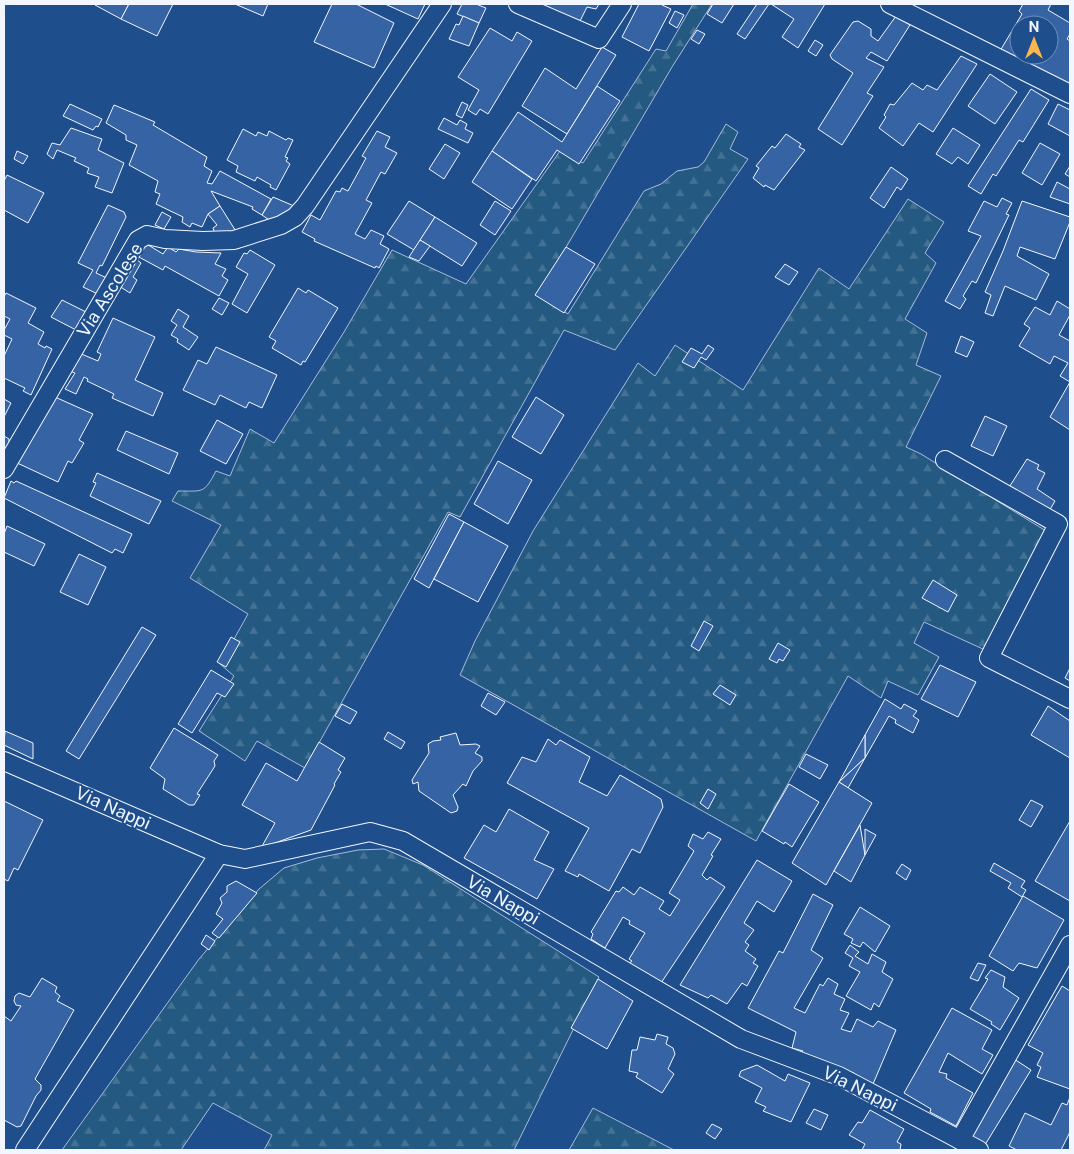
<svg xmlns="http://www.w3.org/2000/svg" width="1074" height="1154" viewBox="0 0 1074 1154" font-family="'Public Sans',sans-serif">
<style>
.forest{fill:url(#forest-firs);stroke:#a8bbd7}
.building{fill:#3563a3;stroke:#f2f6ff;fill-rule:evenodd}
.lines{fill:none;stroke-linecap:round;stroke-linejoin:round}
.street-casing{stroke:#f2f6ff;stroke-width:20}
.street{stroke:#1f4e8c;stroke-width:18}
.labels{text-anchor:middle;stroke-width:4;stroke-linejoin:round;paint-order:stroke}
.street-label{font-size:18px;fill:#f2f6ff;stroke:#1f4e8c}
</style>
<defs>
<pattern id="forest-firs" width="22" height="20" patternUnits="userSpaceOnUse" patternTransform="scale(1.25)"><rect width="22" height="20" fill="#245a82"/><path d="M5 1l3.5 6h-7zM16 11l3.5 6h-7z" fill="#447295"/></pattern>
</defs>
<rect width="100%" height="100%" fill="#1f4e8c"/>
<g class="forest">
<path d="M693 4H712L672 67 538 295 568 314 644 191 661 184 677 171 698 167 704 162 726 124 738 132 730 149 748 159 615 350 564 330 460 517 448 512 305 768 257 741 245 761 199 731 234 676 220 664 248 614 190 578 221 525 172 501 178 491C203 491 204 494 216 471L230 476 250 429 274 443 344 332 392 250 466 284 560 151 583 163 656 49 666 51Z"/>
<path d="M908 199 944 222 925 253 936 263 905 319 927 333 916 365 941 376 906 447 921 454 1046 531 985 650 924 622 914 643 939 657 918 695 888 681 881 698 848 676 756 841 460 675 475 641 533 531 638 363 655 376 675 345 743 390 819 268 849 289Z"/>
<path d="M384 849 423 865 599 977 514 1150H264L272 1135 213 1103 181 1150H62L199 959 259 889 284 868 317 858 358 850Z"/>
<path d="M593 1108 674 1150H569Z"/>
</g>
<g class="building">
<path d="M96 4H129L121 19 95 5Z"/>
<path d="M129 4H173L157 36 121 19Z"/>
<path d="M235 4H268L263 16Z"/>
<path d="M332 4H356L394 23 374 68 314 42Z"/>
<path d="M385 4H425L418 19Z"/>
<path d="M462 4H476L486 8 479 23 457 14Z"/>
<path d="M543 4H599L596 9 587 7 579 23 540 9Z"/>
<path d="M639 4H663L662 5 671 9 649 51 622 37Z"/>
<path d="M713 4H734L722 23 707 14Z"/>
<path d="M757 4H769L745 39 737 34Z"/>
<path d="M771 4H825L798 48 782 37 794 19Z"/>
<path d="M1023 4H1051L1048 10 1070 23V34L1067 39 1070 41V85L1039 72 1040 69 1000 51 1022 14 1019 11ZM1019 25H1049V55H1019Z"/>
<path d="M675 11 684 15 677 28 669 23Z"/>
<path d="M463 16 479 23 469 46 449 39 456 24 459 25Z"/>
<path d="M896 16 910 25 887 61 871 52 866 58 884 67 867 93 873 96 842 145 818 129 853 73 832 59 830 55 853 22 858 21 871 29V36L878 41Z"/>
<path d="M490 28 512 41 517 32 532 41 488 114 480 109 476 115 468 110 479 90 458 77Z"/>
<path d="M697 30 705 34 699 44 691 39Z"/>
<path d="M815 40 823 45 816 56 808 51Z"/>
<path d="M602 47 616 55 567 134 522 106 545 68 576 89Z"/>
<path d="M961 56 977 64 933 132 919 123 903 146 879 128 886 117 884 115 890 104 894 105 912 83 923 90 927 85 937 90Z"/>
<path d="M990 74 1017 92 995 124 968 106Z"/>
<path d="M597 86 620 101 579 164 557 150 536 181 492 151 518 112 562 142Z"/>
<path d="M1031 89 1049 100 1023 142 1019 140 996 176 993 174 981 194 968 186Z"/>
<path d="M462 102 468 105 462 118 456 115Z"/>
<path d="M70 104 102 119 98 127 96 126 93 130 63 116Z"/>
<path d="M1058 104 1070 110V136L1048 124Z"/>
<path d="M114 105 155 122 153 125 207 157 204 166 212 171 207 183 212 184 220 171 271 199 262 215 252 209 253 207 211 191 220 206 208 214 202 227 192 223 190 227 182 222 183 217 156 204 160 194 155 192 158 181 129 165 137 145 126 140V135L106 123Z"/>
<path d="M444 118 457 125 460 120 467 124 465 129 473 133 468 143 438 129Z"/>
<path d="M71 128 102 139 98 150 124 163 112 193 95 187 99 177 87 173 89 168 74 161 76 158 57 150 53 159 47 154 52 143 60 145Z"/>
<path d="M953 128 980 145 968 164 958 157 952 164 936 154Z"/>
<path d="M243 129 256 136 258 132 267 136 269 131 286 140 288 138 293 140 285 157 288 158 286 161 290 164 276 190 270 187 271 185 257 177 255 181 236 172 238 166 227 160Z"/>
<path d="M377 131 390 137 385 147 397 153 385 174 381 172 366 200 372 203 355 234 365 239 371 230 384 236 380 244 389 249 379 268 376 266 375 268 314 241 315 239 302 232 311 215 320 220 336 191 340 192 342 188 348 191 366 158 362 156Z"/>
<path d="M786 134 801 144 799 147 805 150 774 190 765 185 764 187 753 178 759 168 756 166 772 146 775 148Z"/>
<path d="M1040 143 1060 154 1042 185 1022 173Z"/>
<path d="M445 144 460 153 444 179 429 169Z"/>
<path d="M17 151 28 156 23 164 14 159Z"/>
<path d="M492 151 532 179 512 209 472 182Z"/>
<path d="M1070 166V177L1065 174Z"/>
<path d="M891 167 908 179 901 190 897 187 884 208 870 198Z"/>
<path d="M7 175 44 193 28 223 4 210V181Z"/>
<path d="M1057 182 1070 189V204L1050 197Z"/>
<path d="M273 197 294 206 291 211 272 222 262 215Z"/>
<path d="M1002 198 1012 203 1006 214 1009 215 976 283 972 281 963 296 966 299 960 309 945 301 981 236 968 231 984 201 997 207Z"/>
<path d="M409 201 435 217 414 250 387 234Z"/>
<path d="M495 201 511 211 495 235 480 225Z"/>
<path d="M1022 201 1070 217V222L1055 259 1020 247 1017 256 1049 274 1036 300 1005 286 993 316 985 313 991 295 985 292 1003 251Z"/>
<path d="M108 205 124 212 126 217 102 266 100 265 96 273 109 279 100 295 83 287 93 270 78 263Z"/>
<path d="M220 206 237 233 215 234 213 228 217 225 208 214Z"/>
<path d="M162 212 171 217 164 229 155 225Z"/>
<path d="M435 217 477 243 462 266 420 240Z"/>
<path d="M420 240 430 246 419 261 409 257Z"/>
<path d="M145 243 163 254 168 247 176 252 179 249 196 252 221 253 215 264 226 269 222 276 228 280 219 296 165 266 163 270 137 256Z"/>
<path d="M566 247 595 264 564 313 535 295Z"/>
<path d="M250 250 275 265 247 313 232 304 248 274 236 267 244 253 247 254Z"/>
<path d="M136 259 141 263 133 277 137 280 130 293 119 286Z"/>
<path d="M785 264 798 272 789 285 775 277Z"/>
<path d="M298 288 306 293 308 290 338 308 305 362 303 361 301 365 272 348 276 341 269 337Z"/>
<path d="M6 293 36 308 28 323 44 332 38 344 45 348 46 346 52 349 31 395 23 391 25 388 4 378V356L12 339 4 335V330L10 319 4 316V297Z"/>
<path d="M219 298 229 303 222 315 212 309Z"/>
<path d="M62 300 88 313 78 331 51 317Z"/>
<path d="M1057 301 1070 309V315L1059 335 1070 341V430L1050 417 1070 382 1060 376 1068 363 1054 356 1050 364 1019 346 1030 328 1024 324 1035 307 1050 315Z"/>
<path d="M178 309 189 316 183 327 198 337 189 350 177 342 178 339 171 335 177 325 171 321Z"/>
<path d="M113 318 155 337 135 380 163 393 153 416 112 398 114 394 87 381 88 379 84 377 76 394 65 389 75 373 70 371 79 353 98 361 101 354 97 352Z"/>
<path d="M961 336 974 342 967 357 955 352Z"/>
<path d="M708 345 714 349 706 360 701 357 694 368 682 362 691 348 702 354Z"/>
<path d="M216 347 277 375 262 408 249 402 246 408 220 395 215 405 183 390 198 360 207 364Z"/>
<path d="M55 397 93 414 79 440 84 443 72 463 68 461 58 482 15 462 37 421 41 423Z"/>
<path d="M536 397 564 415 541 454 512 437Z"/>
<path d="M4 399 11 403 4 417Z"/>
<path d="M985 416 1007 426 993 456 971 446Z"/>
<path d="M217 420 243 434 226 464 200 451Z"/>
<path d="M126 431 178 453 169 474 117 450Z"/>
<path d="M4 436 9 439V443L4 456Z"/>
<path d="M1027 459 1039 465 1037 469 1045 473 1037 489 1055 501 1048 513 1008 489Z"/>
<path d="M498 461 532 480 508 524 474 504Z"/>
<path d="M97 473 161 501 149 524 90 496 96 483 93 482Z"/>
<path d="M11 481 14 483 16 481 132 534 123 553 115 549 112 553 4 498Z"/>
<path d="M449 514 464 522 429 588 414 579Z"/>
<path d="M464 522 508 546 478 602 434 579Z"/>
<path d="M7 526 45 544 34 566 4 552V534Z"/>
<path d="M79 554 106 567 88 605 60 592Z"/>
<path d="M933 580 957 595 948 612 922 598Z"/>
<path d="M704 621 713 626 699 651 691 646Z"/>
<path d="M142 627 156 635 79 759 66 751Z"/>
<path d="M231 637 240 642 226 667 217 662Z"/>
<path d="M778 643 790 650 783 661 779 659 777 663 769 659Z"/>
<path d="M940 665 976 682 958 717 921 699Z"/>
<path d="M1070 668V681L1065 678Z"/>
<path d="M211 670 234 684 225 697 217 693 192 733 178 724Z"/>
<path d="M720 685 736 695 730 705 713 694Z"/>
<path d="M488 693 505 702 496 715 481 706Z"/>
<path d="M885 699 901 709 904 704 917 711 913 716 919 720 913 733 895 723 896 720 889 716 865 758V735Z"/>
<path d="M342 704 357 712 350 724 335 716Z"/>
<path d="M1048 706 1070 721V758L1031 735Z"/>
<path d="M174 728 218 755 214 761 215 766 197 794 200 795 194 805H189L163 789 165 779 150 768Z"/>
<path d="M5 731 33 743V759L4 745Z"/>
<path d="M388 732 405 742 401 749 384 739Z"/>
<path d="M456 733 460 745 476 744 480 746 475 753 482 757V761L473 771 466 786 463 784 453 795 458 807 457 811 451 813 419 791 418 782 413 784 412 780 429 753 428 744 433 741 441 740 440 737Z"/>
<path d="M865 735V758L839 782Z"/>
<path d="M548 739 556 745 560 740 590 757 579 782 607 796 620 775 661 799 663 807 640 853 632 849 609 891 579 874 578 877 565 871 589 828 507 783 522 757 536 762Z"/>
<path d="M319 742 345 758 338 770 341 772 334 784 335 785 311 830 261 848 275 823 242 805 266 763 297 781Z"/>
<path d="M806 754 828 765 820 779 799 767Z"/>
<path d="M865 758 848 788 839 782Z"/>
<path d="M839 782 872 803 826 885 792 863Z"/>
<path d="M789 784 819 802 792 847 785 842 784 844 762 831Z"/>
<path d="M708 789 716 794 708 809 700 803Z"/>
<path d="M1031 800 1043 806 1031 827 1019 820Z"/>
<path d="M4 801 43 820 18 870 14 868 8 881 4 879Z"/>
<path d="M509 809 549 832 534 860 554 869 537 899 464 858 484 825 496 832Z"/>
<path d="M1070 821V901L1035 881Z"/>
<path d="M860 825 865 855 851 882 834 871Z"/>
<path d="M865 829 876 835 865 855Z"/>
<path d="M708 832 721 839 711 855 713 856 702 875 707 880 710 877 725 887 661 983 628 964 632 961 629 959 645 933 629 924 630 921 623 917 605 948 591 939 593 934 591 932 616 891 619 892 623 887 634 895 640 887 664 901 659 909 670 916 680 900 669 893 694 851 688 846 693 834 703 839Z"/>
<path d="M757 860 792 881 774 912 757 901 744 923 754 930 745 942 749 945 745 951 756 959 753 963 758 966 747 986 742 983 727 1004 711 995 708 998 680 985Z"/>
<path d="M994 863 1025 881 1021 887 1026 890 1022 897 1008 888 1011 883 990 871Z"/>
<path d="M902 864 911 870 906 880 896 873Z"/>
<path d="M236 881 257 893 219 938 212 933 223 919 216 914 222 903 220 898 227 892V886Z"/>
<path d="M813 894 833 905 811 950 823 958 794 1008 805 1013 820 984 823 986 828 978 838 984 834 994 845 999 840 1010 849 1013 841 1029 851 1032 857 1019 873 1027 878 1021 896 1030 873 1084 853 1077 854 1073 800 1055 803 1051 792 1048 796 1032 748 1008 779 951 783 953Z"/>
<path d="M1023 896 1064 920 1037 968 1019 963 1013 971 989 956Z"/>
<path d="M860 907 890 926 875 952 863 942 860 947 851 943 853 939 844 934Z"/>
<path d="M206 935 215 941 209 950 201 944Z"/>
<path d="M850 945 859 952 855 956 868 964 872 954 886 962 882 972 893 979 879 1007 874 1003 871 1010 846 996 860 972 849 966 853 958 845 953Z"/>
<path d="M978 963 986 965 978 981 970 978Z"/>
<path d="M991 970 1005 977 1003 987 1019 998 1000 1030 991 1024 992 1022 970 1009 988 979 985 978Z"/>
<path d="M42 978 57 987 55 992 60 996 57 1001 74 1010 35 1079 41 1085V1090L36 1096 21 1126 17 1127 4 1120V1016L11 1021 21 1006 16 1005 14 1001 15 996 19 993 30 997Z"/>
<path d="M598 979 633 1001 607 1049 571 1028Z"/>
<path d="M1062 986 1070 991V1089L1037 1077 1041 1067 1037 1065 1043 1053 1028 1045Z"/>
<path d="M952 1008 992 1030 982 1049 993 1055 982 1074 948 1053 939 1072 947 1074 946 1078 973 1093 956 1126 930 1112 931 1109 904 1093Z"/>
<path d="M657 1034 668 1037 666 1044 673 1048 675 1054 668 1069 674 1074 662 1093 636 1077 638 1073 629 1071 632 1050H637L640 1037 655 1040Z"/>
<path d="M1014 1059 1031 1070 983 1148 968 1140Z"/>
<path d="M757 1065 785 1081 788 1074 810 1083 791 1122 763 1111 766 1107 755 1102 762 1088 739 1076 741 1071Z"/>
<path d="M1070 1097V1132L1061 1150H1017L1009 1146 1025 1113 1051 1125 1062 1103 1067 1105Z"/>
<path d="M814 1109 828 1115 821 1130 806 1123Z"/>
<path d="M870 1110 904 1129 897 1142 901 1144 900 1150H862L865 1144 849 1135 858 1122 862 1123Z"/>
<path d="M712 1124 722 1129 715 1139 706 1133Z"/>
</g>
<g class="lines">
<defs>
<g id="street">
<path d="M518 4 599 39 622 4"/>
<path d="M890 4 1070 94"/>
<path d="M945 460 1058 524 989 658 1070 699"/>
<path d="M4 469 138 240 147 235 165 239 203 241 234 240 281 225 295 217 305 206 442 4"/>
<path d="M4 761 219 854 245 859 370 832 403 841 741 1039 839 1076 979 1150"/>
<path d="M960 1140 1070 945"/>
<path d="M25 1150 219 854"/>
</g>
</defs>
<use href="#street" class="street-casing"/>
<use href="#street" class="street"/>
</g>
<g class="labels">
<g class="street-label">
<text transform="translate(110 290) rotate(-58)" y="6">Via Ascolese</text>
<text transform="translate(113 808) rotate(24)" y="6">Via Nappi</text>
<text transform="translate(503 900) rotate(30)" y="6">Via Nappi</text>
<text transform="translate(860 1089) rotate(26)" y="6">Via Nappi</text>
</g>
</g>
<rect width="1074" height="1154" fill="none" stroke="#f2f6ff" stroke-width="10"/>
<g transform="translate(1034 40)"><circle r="24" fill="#1f4e8c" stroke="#7391ba"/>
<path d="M0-4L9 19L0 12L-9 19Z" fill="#ffb74d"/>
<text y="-8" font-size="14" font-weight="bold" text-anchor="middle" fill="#f2f6ff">N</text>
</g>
</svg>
